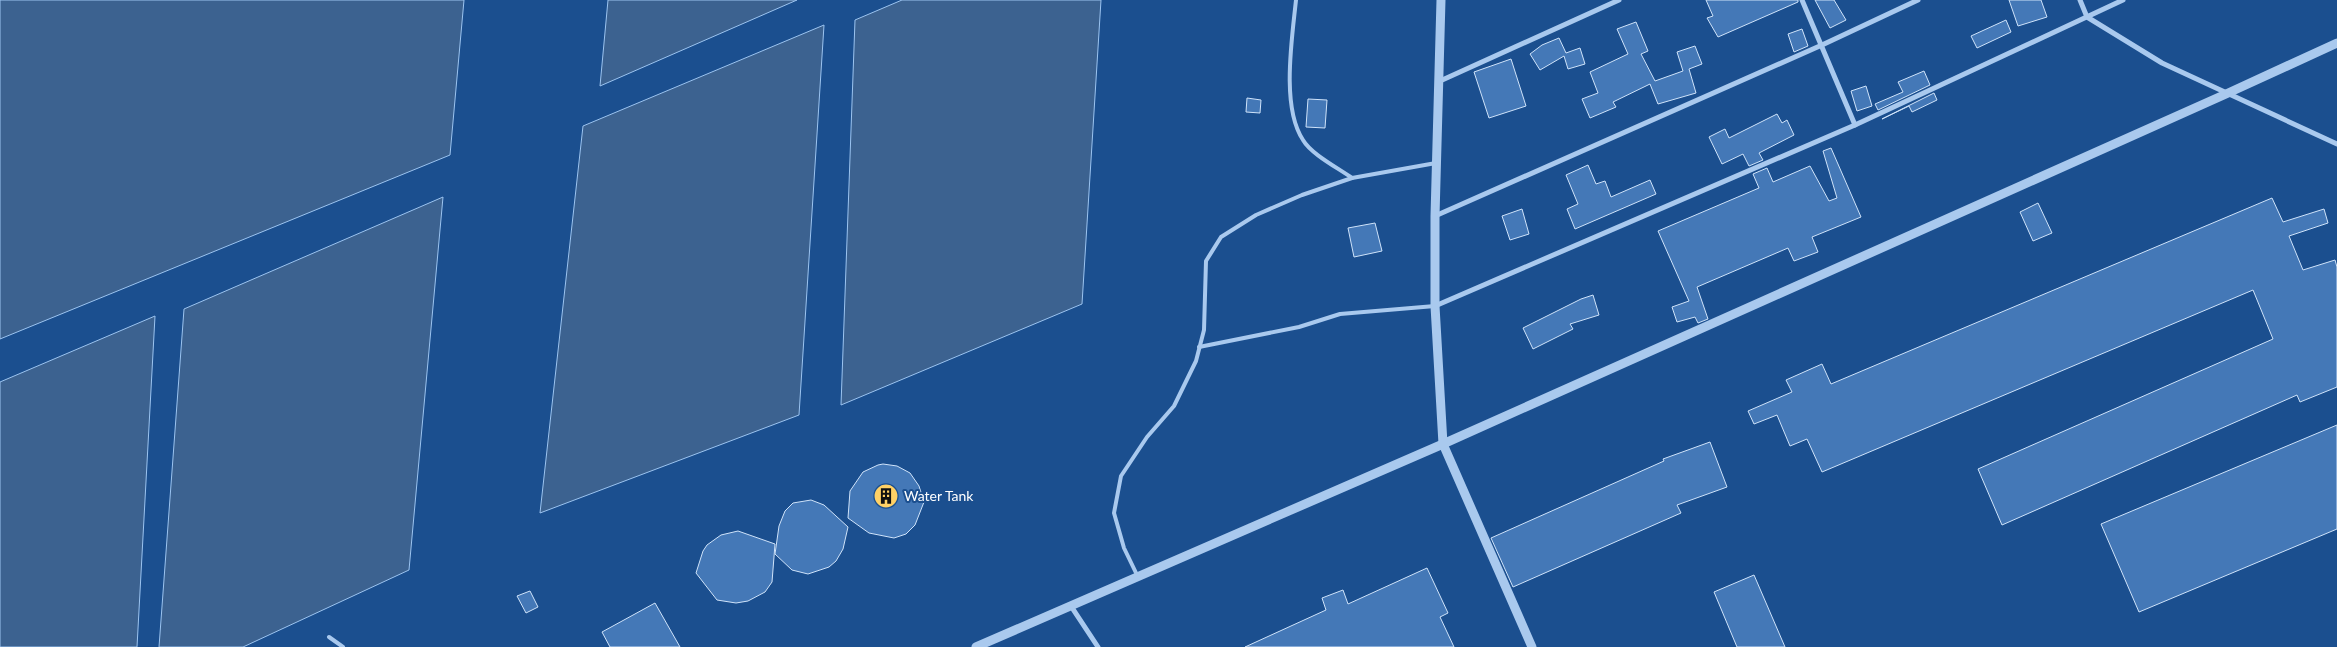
<svg xmlns="http://www.w3.org/2000/svg" width="2337" height="647" viewBox="0 0 2337 647" font-family="Lato,sans-serif">
<style>
.water{fill:#3c6290;stroke:#9cc4f0}
.building{fill:#4478b7;stroke:#cfe3fa}
.lines{fill:none;stroke-linecap:round;stroke-linejoin:round}
.service{stroke:#a9c9ee;stroke-width:4}
.minor{stroke:#a9c9ee;stroke-width:5}
.tertiary{stroke:#a9c9ee;stroke-width:9}
.labels{text-anchor:middle;stroke-width:4;stroke-linejoin:round;paint-order:stroke}
.poi-label{font-size:14px;fill:#fff;stroke:#1b4f8f;text-anchor:start}
</style>
<rect width="100%" height="100%" fill="#1b4f8f"/>
<g class="water">
<path d="M0 0H464L450 155 0 339Z"/>
<path d="M608 0H797L600 86Z"/>
<path d="M902 0H1101L1082 304 841 405 855 20Z"/>
<path d="M824 25 799 415 540 513 583 126Z"/>
<path d="M443 197 409 570 243 647H159L184 309Z"/>
<path d="M155 316 137 647H0V382Z"/>
</g>
<g class="building">
<path d="M1706 0H1798V2L1718 37 1707 18 1713 16Z"/>
<path d="M1815 0H1834L1846 20 1830 28Z"/>
<path d="M2009 0H2041L2047 17 2018 26Z"/>
<path d="M2006 20 2011 32 1977 48 1971 36Z"/>
<path d="M1636 22 1648 51 1641 54 1655 81 1683 71 1677 52 1695 46 1702 64 1689 69 1696 93 1658 104 1650 84 1613 102 1616 107 1590 118 1582 99 1598 93 1590 72 1628 54 1617 29Z"/>
<path d="M1802 29 1808 46 1794 52 1788 34Z"/>
<path d="M1559 38 1566 53 1580 48 1585 64 1568 69 1564 56 1540 70 1530 54 1542 45Z"/>
<path d="M1511 59 1526 106 1489 118 1474 72Z"/>
<path d="M1924 71 1930 85 1878 110 1875 104 1903 92 1898 82Z"/>
<path d="M1866 86 1872 106 1857 111 1851 91Z"/>
<path d="M1934 93 1937 100 1912 112 1909 106 1882 119Z"/>
<path d="M1247 98 1261 100 1260 113 1246 112Z"/>
<path d="M1308 99 1327 100 1325 128 1306 127Z"/>
<path d="M1777 114 1782 123 1787 120 1794 135 1759 153 1763 160 1749 166 1743 154 1722 164 1709 137 1725 129 1729 138Z"/>
<path d="M1831 148 1861 217 1812 237 1818 252 1794 261 1788 248 1697 287 1708 319 1698 323 1695 317 1677 322 1672 307 1689 301 1658 231 1759 188 1753 174 1767 168 1773 182 1810 166 1829 201 1837 198 1823 151Z"/>
<path d="M1588 165 1596 184 1605 181 1611 197 1650 180 1656 194 1575 229 1567 209 1578 204 1566 175Z"/>
<path d="M2272 198 2283 222 2324 209 2328 223 2289 236 2303 270 2335 260 2337 267V387L2300 402 2297 395 2002 525 1978 469 2273 339 2253 290 1822 472 1807 439 1790 446 1777 415 1754 424 1748 411 1792 392 1786 380 1822 364 1831 384Z"/>
<path d="M2038 203 2052 233 2033 241 2020 212Z"/>
<path d="M1522 209 1529 234 1510 240 1502 216Z"/>
<path d="M1375 223 1382 251 1354 257 1348 228Z"/>
<path d="M1593 295 1599 315 1570 324 1573 329 1533 349 1523 328 1581 299Z"/>
<path d="M2337 425V529L2139 612 2101 524Z"/>
<path d="M1710 442 1727 487 1677 505 1681 513 1513 587 1491 538 1664 461 1663 459Z"/>
<path d="M883 464 897 466 910 473 919 486 924 502 915 525 906 534 894 538 869 533 848 518 850 491 863 472 878 465Z"/>
<path d="M811 500 824 505 848 527 843 549 836 561 829 567 808 574 792 570 775 554 779 526 785 511 793 503Z"/>
<path d="M738 531 775 544 772 582 765 592 748 601 736 603 717 600 696 573 703 551 707 545 721 535Z"/>
<path d="M1427 568 1448 613 1440 617 1454 647H1245L1326 610 1322 598 1343 590 1348 604Z"/>
<path d="M1754 575 1785 647H1737L1714 592Z"/>
<path d="M530 591 538 607 526 613 517 596Z"/>
<path d="M655 603 680 647H610L602 632Z"/>
</g>
<g class="lines">
<g class="service">
<path d="M1296 0C1292 39 1281 107 1303 140 1311 154 1338 168 1352 178"/>
<path d="M1199 347 1299 327 1340 314 1435 306"/>
<path d="M1138 577 1124 548 1114 513 1121 476 1147 437 1174 406 1196 361 1204 330 1206 261 1221 237 1256 215 1302 195 1352 178 1436 163"/>
<path d="M329 637 343 647"/>
</g>
<g class="minor">
<path d="M1802 0 1855 125"/>
<path d="M2080 0 2087 17 2162 63 2337 144"/>
<path d="M1440 81 1619 0"/>
<path d="M1435 216 1822 45 1918 0"/>
<path d="M1435 306 1855 125 2123 0"/>
<path d="M1071 606 1098 647"/>
</g>
<g class="tertiary">
<path d="M1441 0 1435 216V306L1443 444 1532 647"/>
<path d="M976 647 1443 444 2226 94 2337 43"/>
</g>
</g>
<defs>
<symbol id="building-disc" viewBox="-11 -11 22 22"><circle r="9.5" fill="#ffd166" stroke="#1b4f8f"/><path d="M-4-6H4V6H1V3H-1V6H-4ZM-2.5-4.3h1.7v1.8h-1.7ZM.8-4.3h1.7v1.8H.8ZM-2.5-1h1.7V.8h-1.7ZM.8-1h1.7V.8H.8Z" fill="#111"/></symbol>
</defs>
<g fill-rule="evenodd">
<use href="#building-disc" x="872" y="482" width="28" height="28"/>
</g>
<g class="labels">
<g class="poi-label">
<text x="904" y="501">Water Tank</text>
</g>
</g>
</svg>
